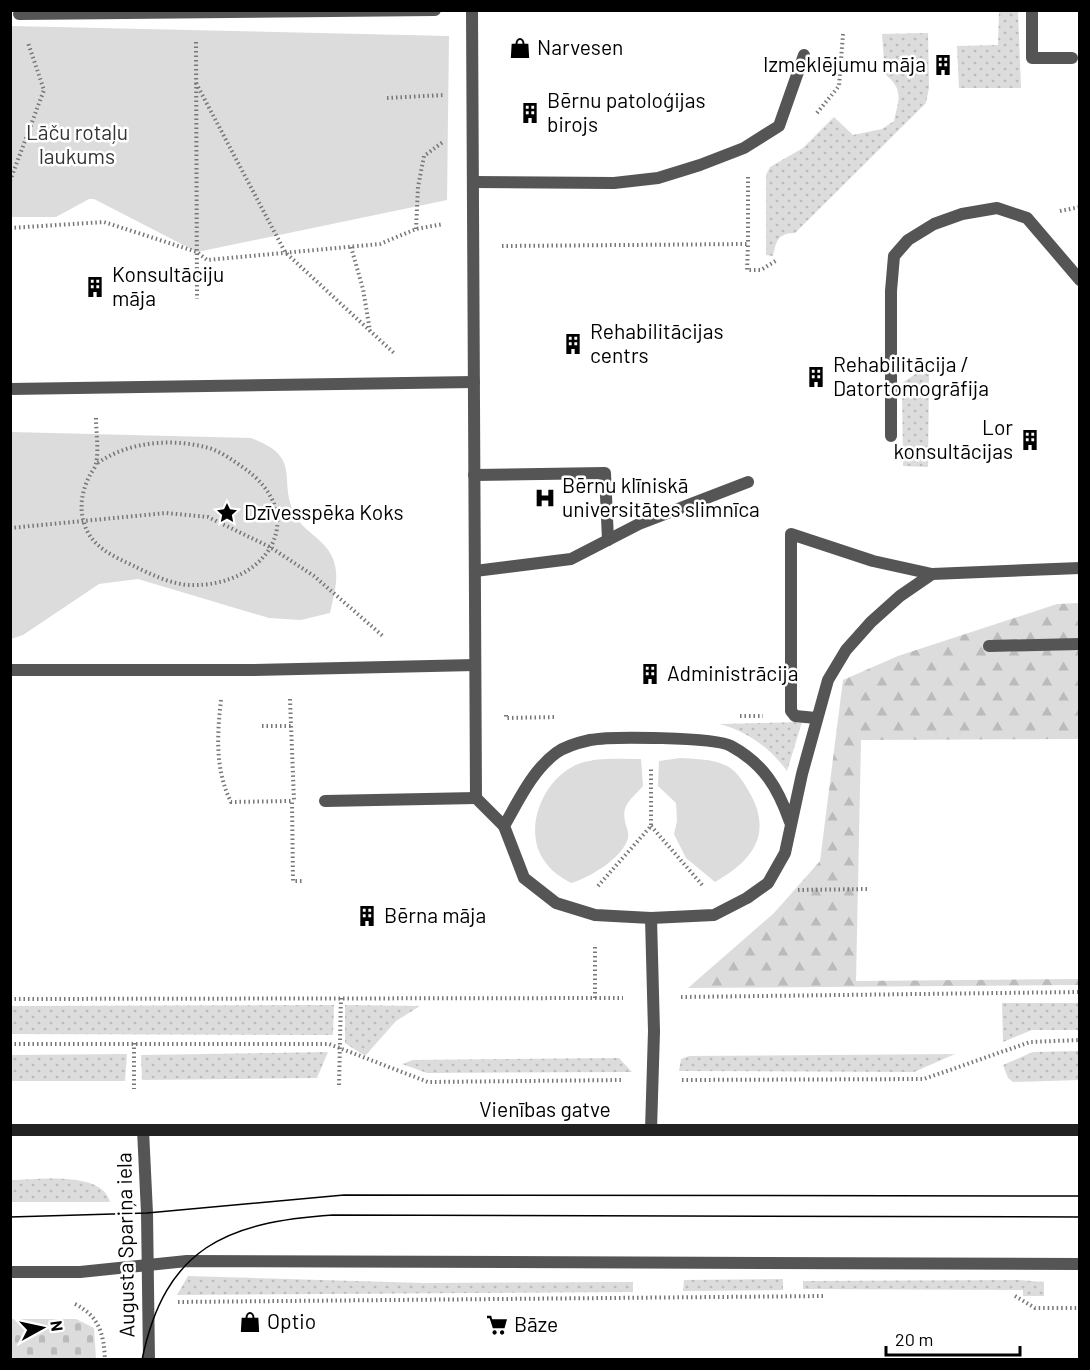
<svg xmlns="http://www.w3.org/2000/svg" width="1090" height="1370" viewBox="0 0 1090 1370" font-family="Barlow,sans-serif">
<style>
.grass{fill:url(#grass-dots)}
.forest{fill:url(#forest-firs)}
.cemetery{fill:url(#cemetery-stones)}
.green{fill:#dcdcdc}
.lines{fill:none;stroke-linecap:round;stroke-linejoin:round}
.path{stroke:#777;stroke-width:4;stroke-dasharray:1.5 3;stroke-linecap:butt}
.service{stroke:#555;stroke-width:12}
.minor{stroke:#555;stroke-width:12}
.secondary{stroke:#222;stroke-width:12}
.tram{stroke:#000;stroke-width:1.5}
.labels{text-anchor:middle;stroke-width:5;stroke-linejoin:round;paint-order:stroke}
.poi-label{font-size:21px;fill:#000;stroke:#fff;text-anchor:start}
.park-label{font-size:21px;fill:#333;stroke:#fff}
.street-label{font-size:21px;fill:#000;stroke:#fff}
</style>
<defs>
<pattern id="grass-dots" width="8" height="8" patternUnits="userSpaceOnUse" patternTransform="scale(1.5)"><rect width="8" height="8" fill="#dcdcdc"/><path d="M2 2h.1M6 6h.1" fill="none" stroke="#bbb" stroke-width="1.8" stroke-linecap="round"/></pattern>
<pattern id="forest-firs" width="22" height="20" patternUnits="userSpaceOnUse" patternTransform="scale(1.5)"><rect width="22" height="20" fill="#dcdcdc"/><path d="M5 1l3.5 6h-7zM16 11l3.5 6h-7z" fill="#bbb"/></pattern>
<pattern id="cemetery-stones" width="16" height="16" patternUnits="userSpaceOnUse" patternTransform="scale(1.5)"><rect width="16" height="16" fill="#dcdcdc"/><path d="M2 7V4a2 2 0 0 1 4 0v3zM10 15v-3a2 2 0 0 1 4 0v3z" fill="#bbb"/></pattern>
</defs>
<rect width="100%" height="100%" fill="#fff"/>
<g class="grass">
<path d="M999 11H1018L1021 88H959L957 46 998 45Z"/>
<path d="M928 33 929 88 926 103 795 233C776 233 776 244 773 256L766 255V175L770 167 803 148 834 117 853 135 882 129 894 121C899 99 904 90 885 74L882 34Z"/>
<path d="M920 371H929L928 467 903 466 902 383Z"/>
<path d="M802 722 787 771C770 748 748 732 720 724Z"/>
<path d="M1002 1003H1079V1030H1032L1003 1042Z"/>
<path d="M334 1005 333 1035 11 1034V1006Z"/>
<path d="M345 1005 420 1006 396 1021 365 1056 345 1043Z"/>
<path d="M1079 1051V1080L1013 1082 1008 1078 1003 1065 1033 1052Z"/>
<path d="M328 1052 317 1078 142 1080 141 1055Z"/>
<path d="M127 1054 125 1081H11V1055Z"/>
<path d="M955 1054 914 1072 679 1071 681 1059 689 1056Z"/>
<path d="M619 1058 632 1072 427 1073 402 1064 413 1060Z"/>
<path d="M11 1180C36 1180 102 1170 110 1202H11Z"/>
<path d="M188 1276 423 1283 633 1282V1292L177 1295Z"/>
<path d="M783 1279V1290L683 1291 684 1280Z"/>
<path d="M1019 1280 1044 1282V1296H1023V1290L803 1289V1281Z"/>
</g>
<path class="forest" d="M1079 603V739L861 740 856 981 1079 979V985L688 988 774 913 820 861 843 680 898 656 1057 604Z"/>
<path class="cemetery" d="M11 1319H76L94 1328 96 1359H11Z"/>
<g class="green">
<path d="M11 26 449 36 447 200 197 252 94 199H89L56 217H11Z"/>
<path d="M11 432 251 438C306 458 275 481 297 518 302 527 313 534 320 541 344 563 336 585 330 613L301 620 269 618 138 579 99 584 23 635 11 639Z"/>
<path d="M680 758C697 759 720 759 733 770 741 777 747 788 752 797 772 837 750 862 715 882L686 858 674 834 677 821 676 803 658 786 659 761Z"/>
<path d="M641 759 643 786C634 797 621 804 625 821 626 827 629 832 628 838 623 858 589 878 571 883 562 878 552 872 546 863 520 831 544 775 581 763 599 757 622 759 641 759Z"/>
</g>
<g class="lines">
<g class="path">
<path d="M196 42 197 299"/>
<path d="M196 83 285 252 395 354"/>
<path d="M387 98 444 95"/>
<path d="M817 113 839 86 843 34"/>
<path d="M748 177V244"/>
<path d="M10 181 44 90 28 43"/>
<path d="M1060 211 1080 207"/>
<path d="M10 228 104 222 197 252 207 260 380 244 416 229 443 224"/>
<path d="M416 229 418 187 424 156 443 142"/>
<path d="M502 246 748 244 747 270H761L777 260"/>
<path d="M351 247 363 289 370 331"/>
<path d="M96 418C96 432 99 450 96 463 96 467 92 471 90 475 82 490 79 507 84 523 91 547 113 556 134 566 150 574 171 584 189 585 267 588 314 515 241 466 231 459 221 452 209 448 172 438 129 441 96 464"/>
<path d="M10 528 166 513 208 517 270 547 314 576 384 637"/>
<path d="M290 699 294 801"/>
<path d="M221 700C217 735 215 770 231 802L292 801 293 881H302"/>
<path d="M506 715V718L556 717"/>
<path d="M740 716H763"/>
<path d="M262 726H291"/>
<path d="M651 826 704 887"/>
<path d="M598 886 651 826V767"/>
<path d="M798 890 867 889"/>
<path d="M681 997 1080 992"/>
<path d="M595 998V944"/>
<path d="M10 999 623 998"/>
<path d="M134 1043V1089"/>
<path d="M10 1044H329L428 1082 623 1080"/>
<path d="M682 1080 924 1079 1030 1042 1080 1040"/>
<path d="M339 1085 341 997"/>
<path d="M1015 1296 1035 1308H1080"/>
<path d="M178 1302 824 1296"/>
<path d="M75 1304C99 1316 104 1334 105 1360"/>
</g>
<g class="service">
<path d="M989 646 1080 644"/>
<path d="M816 718 795 716 791 711V534L873 561 932 574"/>
<path d="M651 1130 654 1031"/>
<path d="M10 1272H80L187 1261 1080 1264"/>
</g>
<g class="minor">
<path d="M472 10 476 798 504 826"/>
<path d="M1032 10V58H1072"/>
<path d="M19 14 435 10"/>
<path d="M473 182 614 183 658 178 700 165 744 148 779 126 804 55"/>
<path d="M10 389 474 382"/>
<path d="M891 436V291L894 256 908 240 934 224 962 214 997 208 1027 218 1080 280"/>
<path d="M474 475 605 473 608 540"/>
<path d="M475 571 571 559 639 524 748 482"/>
<path d="M10 670H251L475 665"/>
<path d="M325 801 476 798"/>
<path d="M790 822C778 788 764 764 731 746 715 737 610 736 590 740 581 742 564 747 556 753 532 771 519 800 504 826L524 878 556 903 595 915 651 918 714 915 747 898 768 883 785 853 802 774 828 680 846 650 871 622 900 596 932 574 1080 568"/>
<path d="M651 918 654 1031"/>
<path d="M143 1130 147 1213 149 1360"/>
</g>
<path class="secondary" d="M10 1130H1080"/>
<g class="tram">
<path d="M10 1217 147 1213 344 1195 1080 1196"/>
<path d="M142 1360C165 1247 227 1222 333 1215L1080 1217"/>
</g>
</g>
<defs>
<symbol id="shop-bare" viewBox="-9 -9 18 18"><path d="M-5-2.5h2.3a2.7 3.5 0 0 1 5.4 0H5L5.5 6h-11ZM-1.5-2.5h3a1.5 2.3 0 0 0-3 0Z" fill="#000" stroke="#fff" stroke-width="2.5" paint-order="stroke"/></symbol>
<symbol id="building-bare" viewBox="-9 -9 18 18"><path d="M-4-6H4V6H1V3H-1V6H-4ZM-2.5-4.3h1.7v1.8h-1.7ZM.8-4.3h1.7v1.8H.8ZM-2.5-1h1.7V.8h-1.7ZM.8-1h1.7V.8H.8Z" fill="#000" stroke="#fff" stroke-width="2.5" paint-order="stroke"/></symbol>
<symbol id="hospital-bare" viewBox="-9 -9 18 18"><path d="M-5-5h3v3.5h4V-5h3V5h-3V1.5h-4V5h-3Z" fill="#000" stroke="#fff" stroke-width="2.5" paint-order="stroke"/></symbol>
<symbol id="sight-bare" viewBox="-9 -9 18 18"><path d="M0-6L1.8-2.2L6-1.7L2.9 1.2L3.7 5.4L0 3.3L-3.7 5.4L-2.9 1.2L-6-1.7L-1.8-2.2Z" fill="#000" stroke="#fff" stroke-width="2.5" paint-order="stroke"/></symbol>
<symbol id="supermarket-bare" viewBox="-9 -9 18 18"><path d="M-6-5.5h2.5l.6 2H6L4.5 2H-2.5L-4.4-4H-6ZM-1.5 3.2a1.3 1.3 0 1 0 .1 0ZM3 3.2a1.3 1.3 0 1 0 .1 0Z" fill="#000" stroke="#fff" stroke-width="2.5" paint-order="stroke"/></symbol>
</defs>
<g fill-rule="evenodd">
<use href="#shop-bare" x="505" y="33" width="30" height="30"/>
<use href="#building-bare" x="928" y="50" width="30" height="30"/>
<use href="#building-bare" x="515" y="98" width="30" height="30"/>
<use href="#building-bare" x="80" y="272" width="30" height="30"/>
<use href="#building-bare" x="558" y="329" width="30" height="30"/>
<use href="#building-bare" x="801" y="362" width="30" height="30"/>
<use href="#building-bare" x="1015" y="425" width="30" height="30"/>
<use href="#hospital-bare" x="530" y="483" width="30" height="30"/>
<use href="#sight-bare" x="212" y="498" width="30" height="30"/>
<use href="#building-bare" x="635" y="659" width="30" height="30"/>
<use href="#building-bare" x="352" y="901" width="30" height="30"/>
<use href="#shop-bare" x="235" y="1307" width="30" height="30"/>
<use href="#supermarket-bare" x="482" y="1310" width="30" height="30"/>
</g>
<g class="labels">
<g class="poi-label">
<text x="537" y="55">Narvesen</text>
<text x="926" y="72" text-anchor="end">Izmeklējumu māja</text>
<text x="547" y="108">Bērnu patoloģijas<tspan x="547" dy="24">birojs</tspan></text>
<text x="112" y="282">Konsultāciju<tspan x="112" dy="24">māja</tspan></text>
<text x="590" y="339">Rehabilitācijas<tspan x="590" dy="24">centrs</tspan></text>
<text x="833" y="372">Rehabilitācija /<tspan x="833" dy="24">Datortomogrāfija</tspan></text>
<text x="1013" y="435" text-anchor="end">Lor<tspan x="1013" dy="24">konsultācijas</tspan></text>
<text x="562" y="493">Bērnu klīniskā<tspan x="562" dy="24">universitātes slimnīca</tspan></text>
<text x="244" y="520">Dzīvesspēka Koks</text>
<text x="667" y="681">Administrācija</text>
<text x="384" y="923">Bērna māja</text>
<text x="267" y="1329">Optio</text>
<text x="514" y="1332">Bāze</text>
</g>
<g class="park-label">
<text x="77" y="140">Lāču rotaļu<tspan x="77" dy="24">laukums</tspan></text>
</g>
<g class="street-label">
<text x="545" y="1117">Vienības gatve</text>
<text transform="translate(126 1245) rotate(-91)" y="7">Augusta Spariņa iela</text>
</g>
</g>
<rect width="1090" height="1370" fill="none" stroke="#000000" stroke-width="24"/>
<g transform="translate(42 1328) rotate(82)" stroke="#ffffff" stroke-width="4.5" paint-order="stroke">
<path d="M0-4.5L10 22L0 15L-10 22Z" fill="#000000"/>
<text y="-9" font-size="16" font-weight="bold" text-anchor="middle" fill="#000000">N</text>
</g>
<path d="M886 1346v9h134v-9" fill="none" stroke="#000000" stroke-width="3"/>
<text x="895" y="1346" font-size="18" fill="#000000" stroke="#ffffff" stroke-width="4.5" paint-order="stroke">20 m</text>
</svg>
